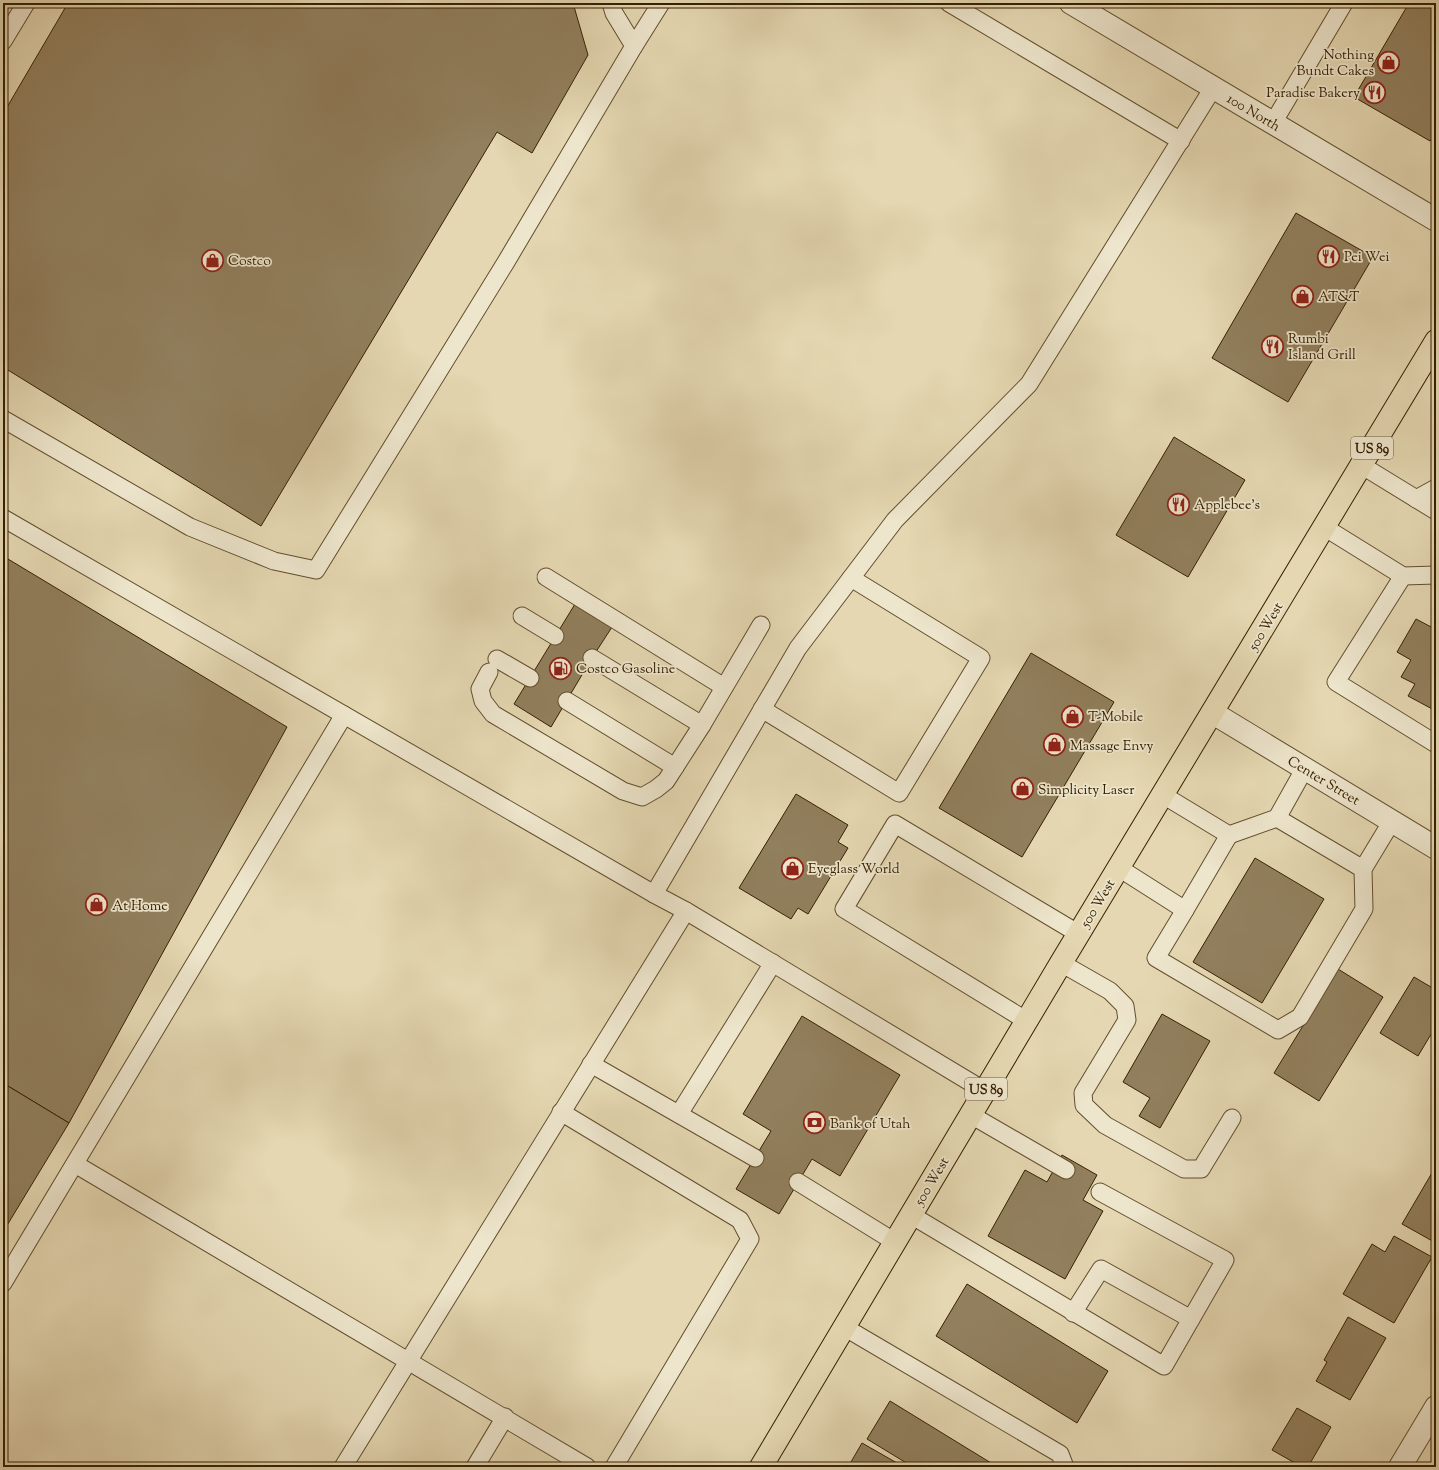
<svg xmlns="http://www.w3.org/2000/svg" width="1439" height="1470" viewBox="0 0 1439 1470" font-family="'Sorts Mill Goudy',serif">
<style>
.building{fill:#917f5d;stroke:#372001}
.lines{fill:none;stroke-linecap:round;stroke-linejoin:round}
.service-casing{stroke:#624e2d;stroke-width:19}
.minor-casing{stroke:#624e2d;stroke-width:24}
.primary-casing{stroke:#372001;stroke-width:24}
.service{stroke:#ede5cc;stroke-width:17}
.minor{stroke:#ede5cc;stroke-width:22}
.primary{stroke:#e4d7b1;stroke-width:22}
.labels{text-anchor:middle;stroke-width:3.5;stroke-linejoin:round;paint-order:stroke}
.shield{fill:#ede5cc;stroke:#6e5b3e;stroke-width:1}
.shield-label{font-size:13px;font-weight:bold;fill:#372001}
.poi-label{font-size:14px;fill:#372001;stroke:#ede5cc;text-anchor:start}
.street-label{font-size:14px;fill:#372001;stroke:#ede5cc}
</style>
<rect width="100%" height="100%" fill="#e4d7b1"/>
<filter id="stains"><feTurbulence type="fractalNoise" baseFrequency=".005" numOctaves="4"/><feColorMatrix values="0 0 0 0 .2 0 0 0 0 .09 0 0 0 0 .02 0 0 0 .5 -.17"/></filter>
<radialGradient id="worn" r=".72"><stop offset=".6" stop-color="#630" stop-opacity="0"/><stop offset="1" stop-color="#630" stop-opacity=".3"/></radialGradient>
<g class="building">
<path d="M68 3H573L588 55 532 153 497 132 261 526 3 367V114Z"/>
<path d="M1409 3H1436V131L1430 141 1354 97Z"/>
<path d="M1296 213 1373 257 1288 402 1212 358Z"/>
<path d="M1174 437 1245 480 1188 577 1116 535Z"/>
<path d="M3 556 287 727 69 1123 3 1083Z"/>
<path d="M575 604 612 627 592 658 551 727 514 704Z"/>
<path d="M1416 619 1433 628 1436 622V711L1408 696 1415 684 1401 677 1411 660 1397 652Z"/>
<path d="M1031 653 1114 702 1022 857 939 808Z"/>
<path d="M796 794 848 825 838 842 848 848 808 914 798 908 791 919 739 888Z"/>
<path d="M1255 858 1324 899 1262 1003 1193 962Z"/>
<path d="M1338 969 1383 997 1319 1101 1274 1073Z"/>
<path d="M1414 977 1436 990V1026L1418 1056 1380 1033Z"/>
<path d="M1162 1014 1210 1041 1160 1128 1139 1116 1150 1098 1123 1082Z"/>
<path d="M802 1016 900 1075 840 1176 812 1159 779 1214 736 1189 771 1131 743 1114Z"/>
<path d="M3 1083 69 1123 3 1232Z"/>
<path d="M1062 1155 1097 1175 1083 1200 1103 1211 1065 1279 988 1236 1025 1170 1047 1182Z"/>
<path d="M1436 1166V1243L1402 1224Z"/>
<path d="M1394 1236 1432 1257 1394 1323 1343 1294 1372 1244 1385 1252Z"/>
<path d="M967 1284 1108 1371 1077 1423 936 1336Z"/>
<path d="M1348 1317 1386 1338 1350 1400 1316 1381 1327 1362 1324 1360Z"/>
<path d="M890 1401 996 1466 995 1467H913L867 1439Z"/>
<path d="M1297 1408 1331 1427 1308 1467H1302L1272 1450Z"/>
<path d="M862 1443 904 1467H848Z"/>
</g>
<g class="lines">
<defs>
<g id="service">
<path d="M611 3 614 13 634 46"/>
<path d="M949 3 1181 141"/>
<path d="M3 41 26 3"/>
<path d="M1273 123 1344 3"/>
<path d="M3 419 190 527 274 561 316 570 506 262 634 46 661 3"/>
<path d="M1361 465 1436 511"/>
<path d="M1416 499 1436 488"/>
<path d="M3 518 654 894 686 911 985 1091"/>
<path d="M1324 527 1403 576 1436 575"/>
<path d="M1403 576 1336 682 1436 744"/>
<path d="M546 577 724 687"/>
<path d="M522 616 555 636"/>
<path d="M592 658 702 725 761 625"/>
<path d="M497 659 530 678"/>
<path d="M489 672 480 689 483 701 493 714 623 791 642 797 656 789 666 781 702 725"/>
<path d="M567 701 675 767"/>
<path d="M762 709 899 793 981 658 851 578"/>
<path d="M1277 818 1363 869"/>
<path d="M1229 835 1277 818 1305 768"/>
<path d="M1119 868 1185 910 1229 835 1163 795"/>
<path d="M654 894 798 648 895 520 1029 384 1213 88"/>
<path d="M1185 910 1156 958 1278 1030 1300 1017 1364 909 1363 869 1392 821"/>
<path d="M1061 963 1110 991 1125 1006 1127 1020 1083 1093 1084 1105 1105 1125 1184 1169H1201L1232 1118"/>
<path d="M1027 1021 844 909 895 824 1079 934"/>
<path d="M591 1064 755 1158"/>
<path d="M561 1112 740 1220 750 1239 614 1467"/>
<path d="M679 1114 773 963"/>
<path d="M971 1115 1066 1170"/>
<path d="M75 1164 587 1467"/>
<path d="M798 1182 895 1242"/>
<path d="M911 1215 1164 1366 1225 1260 1100 1192"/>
<path d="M3 1283 344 715"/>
<path d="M1073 1313 1101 1269 1191 1319"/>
<path d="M844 1327 1060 1454 1065 1467"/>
<path d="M343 1467 686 911"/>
<path d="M475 1467 505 1417"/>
</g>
<g id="minor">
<path d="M1071 3 1436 220"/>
<path d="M1213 713 1436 848"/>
<path d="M1400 1467 1436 1407"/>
</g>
<path id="primary" d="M761 1467 1061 963 1436 341"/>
</defs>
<use href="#service" class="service-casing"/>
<use href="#minor" class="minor-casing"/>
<use href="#primary" class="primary-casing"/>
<use href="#service" class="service"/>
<use href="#minor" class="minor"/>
<use href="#primary" class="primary"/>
</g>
<defs>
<symbol id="shop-ring" viewBox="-11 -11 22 22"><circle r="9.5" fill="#ede5cc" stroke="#8f2418" stroke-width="1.5"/><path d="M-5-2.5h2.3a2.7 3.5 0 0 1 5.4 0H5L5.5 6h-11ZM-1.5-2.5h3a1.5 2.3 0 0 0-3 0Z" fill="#8f2418"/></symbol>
<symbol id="restaurant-ring" viewBox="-11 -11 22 22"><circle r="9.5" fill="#ede5cc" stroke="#8f2418" stroke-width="1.5"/><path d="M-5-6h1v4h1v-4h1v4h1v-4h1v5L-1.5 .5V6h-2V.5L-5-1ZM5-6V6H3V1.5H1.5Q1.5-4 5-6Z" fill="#8f2418"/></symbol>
<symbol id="fuel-ring" viewBox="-11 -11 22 22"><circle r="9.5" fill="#ede5cc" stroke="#8f2418" stroke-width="1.5"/><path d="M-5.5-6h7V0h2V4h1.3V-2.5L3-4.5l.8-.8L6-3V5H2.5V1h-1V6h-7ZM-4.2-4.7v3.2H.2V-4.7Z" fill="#8f2418"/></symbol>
<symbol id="bank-ring" viewBox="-11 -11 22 22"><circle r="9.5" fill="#ede5cc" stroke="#8f2418" stroke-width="1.5"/><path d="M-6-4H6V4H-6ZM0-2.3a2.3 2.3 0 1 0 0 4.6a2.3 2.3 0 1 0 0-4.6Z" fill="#8f2418"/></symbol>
</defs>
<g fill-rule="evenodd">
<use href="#shop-ring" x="1376" y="50" width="25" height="25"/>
<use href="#restaurant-ring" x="1362" y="80" width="25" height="25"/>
<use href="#restaurant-ring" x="1316" y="244" width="25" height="25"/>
<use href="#shop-ring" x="200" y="248" width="25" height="25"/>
<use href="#shop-ring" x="1290" y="284" width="25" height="25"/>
<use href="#restaurant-ring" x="1260" y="334" width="25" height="25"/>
<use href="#restaurant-ring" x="1166" y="492" width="25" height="25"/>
<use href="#fuel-ring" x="548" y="656" width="25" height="25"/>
<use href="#shop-ring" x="1060" y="704" width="25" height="25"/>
<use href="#shop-ring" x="1042" y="732" width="25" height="25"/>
<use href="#shop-ring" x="1010" y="776" width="25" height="25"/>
<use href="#shop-ring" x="780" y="856" width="25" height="25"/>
<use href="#shop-ring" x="84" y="892" width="25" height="25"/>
<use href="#bank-ring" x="802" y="1110" width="25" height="25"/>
</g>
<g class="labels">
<g class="shield">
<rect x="1351" y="437" width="42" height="22" rx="3"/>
<rect x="965" y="1078" width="42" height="22" rx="3"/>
</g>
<g class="shield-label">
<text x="1372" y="453">US 89</text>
<text x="986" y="1094">US 89</text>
</g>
<g class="poi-label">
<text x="1374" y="59" text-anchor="end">Nothing<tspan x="1374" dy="16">Bundt Cakes</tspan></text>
<text x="1360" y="97" text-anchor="end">Paradise Bakery</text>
<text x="1344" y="261">Pei Wei</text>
<text x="228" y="265">Costco</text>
<text x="1318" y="301">AT&amp;T</text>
<text x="1288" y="343">Rumbi<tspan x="1288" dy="16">Island Grill</tspan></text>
<text x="1194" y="509">Applebee's</text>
<text x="576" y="673">Costco Gasoline</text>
<text x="1088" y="721">T-Mobile</text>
<text x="1070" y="750">Massage Envy</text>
<text x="1038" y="794">Simplicity Laser</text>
<text x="808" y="873">Eyeglass World</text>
<text x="112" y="910">At Home</text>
<text x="830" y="1128">Bank of Utah</text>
</g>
<g class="street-label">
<text transform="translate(1254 112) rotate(31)" y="5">100 North</text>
<text transform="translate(1265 626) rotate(-59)" y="5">500 West</text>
<text transform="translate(1324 780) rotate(31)" y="5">Center Street</text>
<text transform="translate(1097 903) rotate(-59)" y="5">500 West</text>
<text transform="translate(931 1181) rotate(-59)" y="5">500 West</text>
</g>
</g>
<rect width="1439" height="1470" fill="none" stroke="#e4d7b1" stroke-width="16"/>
<rect x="4" y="4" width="1431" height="1462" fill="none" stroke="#372001" stroke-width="2"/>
<rect x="8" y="8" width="1423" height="1454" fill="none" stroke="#372001"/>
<rect width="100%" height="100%" filter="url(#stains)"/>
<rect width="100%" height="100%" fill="url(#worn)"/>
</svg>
